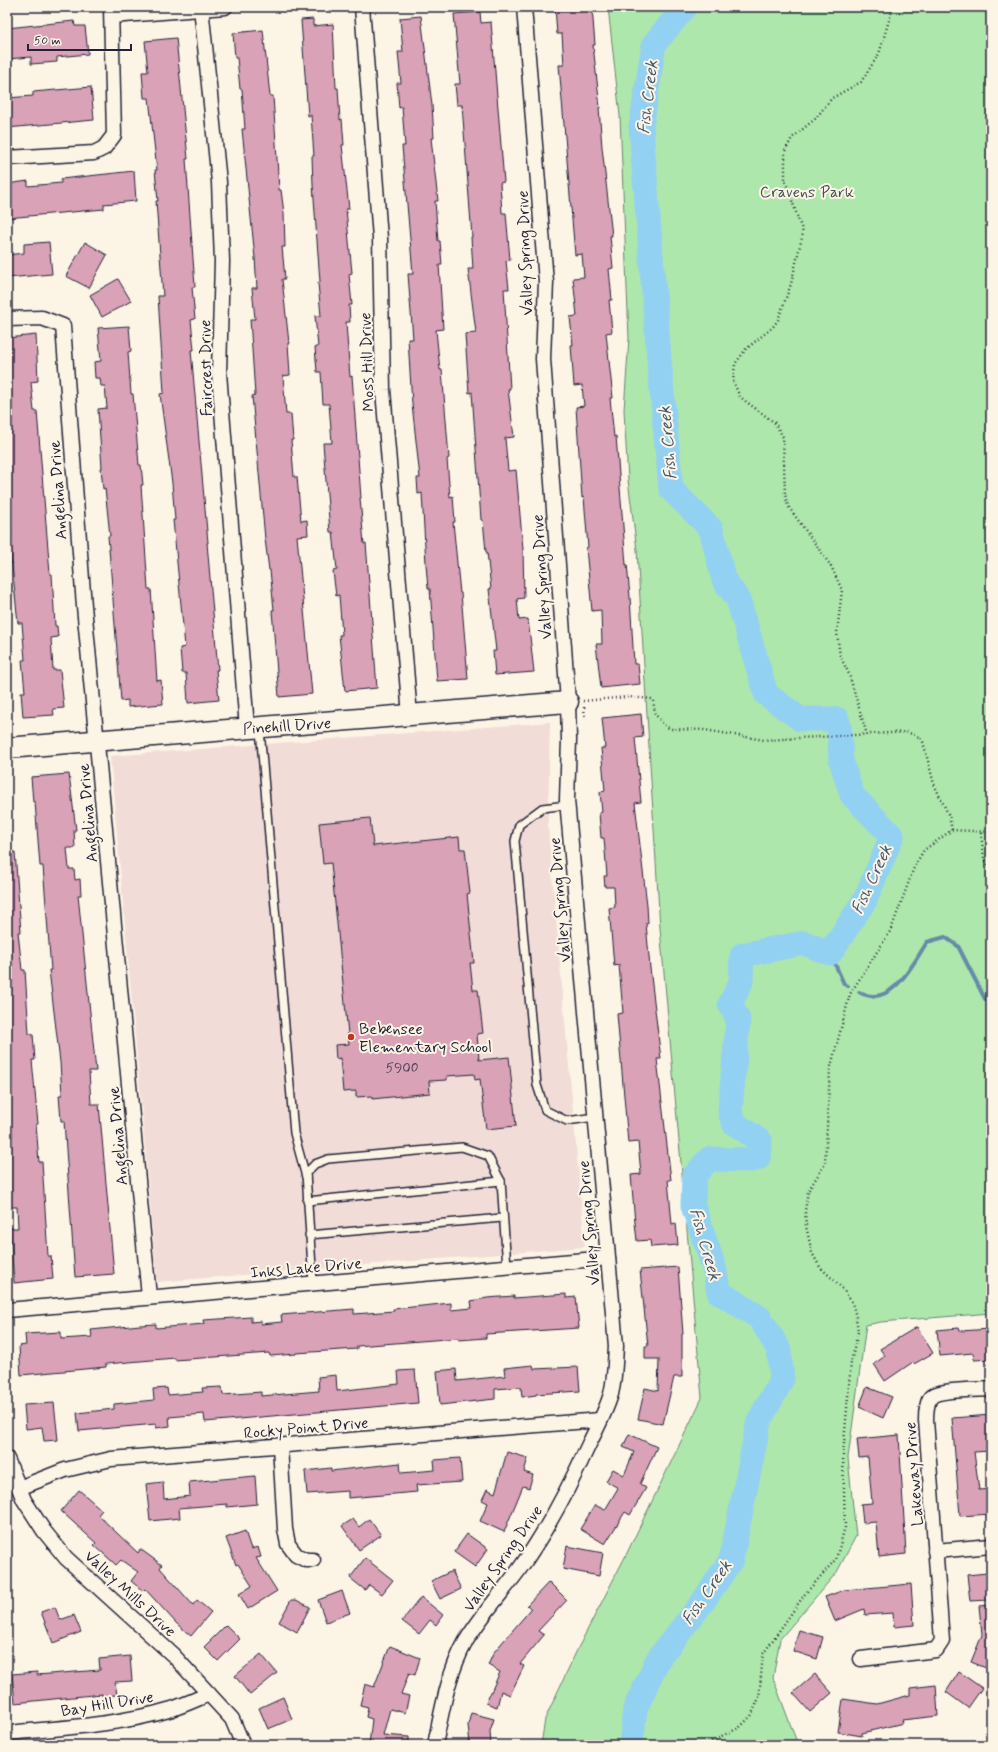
<svg xmlns="http://www.w3.org/2000/svg" width="998" height="1752" viewBox="0 0 998 1752" font-family="Mynerve,sans-serif">
<style>
.built{fill:#f2dcd7}
.green{fill:#aee7ab;stroke:#688473}
.water{fill:#93d1f3;stroke:#668ba9}
.lines{fill:none;stroke-linecap:round;stroke-linejoin:round}
.stream{stroke:#668ba9;stroke-width:4}
.river{stroke:#93d1f3;stroke-width:25}
.building{fill:#d9a2b6;stroke:#22223b}
.lane-casing{stroke:#22223b;stroke-width:10}
.street-casing{stroke:#22223b;stroke-width:17}
.secondary-casing{stroke:#22223b;stroke-width:23}
.path{stroke:#22223b;stroke-width:2.5;stroke-dasharray:1 3;stroke-linecap:butt}
.lane{stroke:#fcf5e5;stroke-width:7}
.street{stroke:#fcf5e5;stroke-width:14}
.secondary{stroke:#fcf5e5;stroke-width:20}
.poi-dot{fill:#c8321e;stroke:#fcf5e5;stroke-width:1.5}
.labels{text-anchor:middle;stroke-width:4;stroke-linejoin:round;paint-order:stroke}
.number-label{font-size:14px;fill:#50425a}
.park-label{font-size:16px;fill:#455357;stroke:#fcf5e5}
.street-label{font-size:16px;fill:#22223b;stroke:#fcf5e5}
.poi-label{font-size:16px;fill:#22223b;stroke:#fcf5e5;text-anchor:start}
.water-label{font-size:17px;font-style:italic;fill:#445772;stroke:#fcf5e5}
</style>
<rect width="100%" height="100%" fill="#fcf5e5"/>
<filter id="ink" filterUnits="userSpaceOnUse"><feTurbulence type="fractalNoise" baseFrequency=".025" numOctaves="2"/><feDisplacementMap in="SourceGraphic" scale="8" xChannelSelector="R" yChannelSelector="G"/><feConvolveMatrix kernelMatrix="1 2 1 2 8 2 1 2 1" color-interpolation-filters="sRGB"/></filter>
<g filter="url(#ink)">
<path class="built" d="M550 722 548 828 585 1247 157 1282 110 756Z"/>
<path class="green" d="M608 7H991V1313L881 1322 866 1325 848 1458 856 1536 837 1572 780 1639 773 1678 798 1745H541L545 1719 577 1650 626 1555 702 1398 660 928 637 550 628 480 624 410 629 338 620 116Z"/>
<path class="water" d="M991 889V925L986 906Z"/>
<g class="lines">
<g class="stream">
<path d="M830 953 844 984 848 986"/>
<path d="M859 992C891 1010 913 964 927 942L945 937 958 946 985 999 991 1000"/>
</g>
<path class="river" d="M631 1745 635 1709 658 1659 702 1603 731 1560 759 1421 782 1379 779 1350 760 1318 719 1292 714 1267 693 1206 694 1176 709 1159 750 1160 758 1158 760 1141 734 1123 730 1112 738 1019 730 1004 741 982 742 955 804 943 830 953 865 900 892 836 852 795 841 760 839 726 837 719H800L766 694 738 599 724 580 711 529 671 489 660 371 641 127 654 44 685 7"/>
</g>
<g class="building">
<path d="M555 7H592L595 45H593L600 108H599L602 147 612 236H610L613 268 609 269 612 300H609L612 332 606 333 613 398H610L614 437 616 436 626 565 627 564 630 597 634 664H638L640 684 601 688 596 644H602L601 610 592 611 586 548 588 547 584 497 582 498 576 407 584 406 582 385 574 386 571 345H573L570 317 577 316 573 278 584 277 582 254 575 255 559 65H564L562 34H557Z"/>
<path d="M480 12 481 23 491 22 504 182 500 183 502 213H506L510 260 506 261 509 289H504L510 389H508L514 437 505 438 508 471 516 470 523 549 524 598 517 599 519 620 528 619 534 672 495 675 493 651H496L489 589H491L487 552H486L483 520H481L472 392 469 393 465 334 476 333 468 269H473L471 237H472L462 105H457L455 84H460L454 14Z"/>
<path d="M421 16 432 105 434 138H431L438 201H435L438 241H440L442 265H439L443 329 436 330 440 370H442L449 458 447 459 450 497 453 496 455 522H453L460 593H461L468 679 437 681 430 589H428L426 564 422 493 418 494 417 478H420L412 404 408 339H413L408 274H413L402 146H405L402 107 399 108 397 83H401L398 52H403L400 18Z"/>
<path d="M313 19V26L333 24 336 88H338L340 120 342 119 344 145H342L349 209H346L352 273 349 274 352 305H349L350 322H346L347 337 350 377 352 376 361 498H360L364 544 366 543 377 688 345 691 339 635H342L339 595 336 596 333 571 337 570 333 532H330L323 443H332L329 404H323L321 372H317L315 347H318L315 316H321L318 283 320 282 313 185 312 156H314L311 115 308 116 301 20Z"/>
<path d="M74 21 75 26H85L88 54 57 57V62L31 64V57L7 59V28Z"/>
<path d="M263 30 270 96H273L279 190H281L284 213 285 247H282L285 279H282L289 343H288L290 375 283 376 286 414H291L293 440H291L294 477H297L301 521 307 520 308 535 297 536 312 694 279 697 272 610H274L270 570H269L265 539 252 396 255 395 250 319H255L252 288H257L255 258 242 129H245L242 89H240L237 58H235L233 33Z"/>
<path d="M176 38 188 159H186L195 287H192L195 319 191 320 194 350H191L208 543H207L218 670H216L219 700 188 703 186 673H182L180 648 185 647 173 520H175L172 483 160 394 164 393 158 296H163L156 201H158L155 170H157L149 98H144L142 72H148L145 41Z"/>
<path d="M91 87 94 120 7 128V98L33 96V92Z"/>
<path d="M134 171 136 201 104 204V209L7 218V184L28 181V186L61 183V179Z"/>
<path d="M49 242 52 274 7 278V255L24 253V244Z"/>
<path d="M85 242 107 255 89 288 66 276Z"/>
<path d="M118 279 131 301 102 317 90 295Z"/>
<path d="M129 326 131 351 128 352 131 394H133L139 465H141L143 485H141L148 589H151L157 681 161 680 163 704 128 707V700L121 701 108 536H110L105 488 103 489 101 468H102L98 409 107 408 105 386H101L100 378H95L94 362 101 361 98 328Z"/>
<path d="M36 335 38 381 31 382 34 411H37L50 574H52L55 626H57L58 637 51 638 53 670H60L64 708 53 709 54 715 23 717 21 692H25L22 660H25L22 623H18L9 537 12 536 9 496H7V338Z"/>
<path d="M641 714 643 737 635 738 641 802 635 803 647 905 648 923H646L650 968 661 1059H657L671 1180H668L672 1224 676 1223 678 1245 651 1247 650 1240 637 1241 635 1223 631 1175 641 1174 638 1142 628 1143 617 1014 623 1013 619 965 614 966 609 908 615 907 614 887H605L604 876H607L604 838H601L599 813 602 812 600 792 605 791 601 748H605L602 718Z"/>
<path d="M69 774 76 830H74L75 848H67L69 869H74L75 880 80 879 81 895H78L96 1071H89L91 1104H99L114 1274 75 1277 64 1121H61L59 1095H62L60 1062 49 970H51L43 866H40L35 802H33L31 777Z"/>
<path d="M370 818 373 846 459 837 460 849H465L470 893 467 894 474 963H470L473 990H478L483 1033 477 1034 479 1060 509 1057 516 1126 486 1129 480 1079 475 1080 474 1074 447 1076V1080L429 1081 430 1093 372 1099V1096L356 1097V1091L343 1092 340 1058 336 1059 335 1045 349 1044 331 863 323 864 319 823Z"/>
<path d="M7 852H15L21 932H18L22 970H25L29 1034H33L35 1060H32L38 1124H36L39 1162H42L48 1256H51L53 1279 14 1283 10 1228H18L17 1207H8L7 1192Z"/>
<path d="M678 1267 683 1334H682V1377H674L663 1424 638 1419 645 1388 658 1391 659 1359H645V1346H648L640 1270Z"/>
<path d="M566 1294V1298L576 1297 579 1328 486 1334V1338L459 1340V1338L357 1346V1349L296 1353V1354L270 1356 269 1353 175 1360V1358L106 1364V1367L21 1375 19 1346 26 1345 25 1334 61 1332V1339L92 1337 91 1330 140 1325 156 1324V1328L204 1324 203 1320 251 1317V1322L261 1321V1324L282 1322 281 1315 354 1309V1314L394 1311 393 1309 451 1303V1310L472 1308 471 1301 487 1298 514 1296V1298Z"/>
<path d="M917 1327 933 1353 914 1364 913 1362 885 1381 874 1364 885 1356 880 1349Z"/>
<path d="M959 1328 960 1331 991 1329V1359L974 1360 973 1353 940 1356 937 1330Z"/>
<path d="M533 1365 534 1369 578 1367 580 1391 536 1394V1395L522 1397 521 1387 495 1389V1399L440 1405 437 1371 456 1369 457 1381 505 1376 504 1368Z"/>
<path d="M415 1370 418 1403 205 1422 204 1414 169 1417 170 1426 156 1428V1424L79 1431 77 1413 114 1409V1404L154 1400 153 1389 167 1388 168 1395 203 1392 202 1388 222 1387 223 1395 261 1392V1396L319 1391 318 1377 336 1375 337 1391 399 1384 398 1371Z"/>
<path d="M867 1387 892 1397 883 1418 859 1407Z"/>
<path d="M54 1403 58 1440 44 1441 42 1427 26 1429 24 1405Z"/>
<path d="M991 1415V1451L974 1452 979 1490 991 1489V1514L960 1516 952 1418Z"/>
<path d="M629 1434 657 1447 640 1484 646 1488 630 1515 625 1512 605 1544 580 1529 595 1505 605 1510 618 1488 606 1481 613 1469 624 1475 634 1452 623 1447Z"/>
<path d="M899 1435 906 1554 879 1557 876 1522 863 1523 861 1504 872 1503 868 1457 859 1458 857 1439Z"/>
<path d="M507 1452 528 1458 524 1472 533 1475 529 1488 523 1486 504 1532 480 1521 488 1503 482 1500 487 1489 495 1493Z"/>
<path d="M460 1458 462 1482 416 1485 417 1492 348 1498V1491L307 1494 305 1471 331 1468V1471L400 1463 401 1473 435 1470 434 1460Z"/>
<path d="M255 1476 257 1504 227 1507V1504L179 1508 180 1518 150 1521 146 1484 163 1482 164 1499 190 1496 189 1482Z"/>
<path d="M79 1490 102 1510 98 1515 138 1553 140 1549 162 1565 160 1568 193 1605 197 1600 211 1612 191 1636 177 1624 145 1589 143 1591 131 1581 138 1572 121 1560 116 1565 94 1545 96 1543 61 1511Z"/>
<path d="M353 1519 359 1527 369 1519 381 1535 359 1550 342 1526Z"/>
<path d="M245 1531 251 1549 258 1547 261 1557 256 1558 277 1591 248 1609 239 1594 252 1586 238 1564 236 1565 226 1538Z"/>
<path d="M467 1534 488 1549 475 1567 454 1552Z"/>
<path d="M567 1546 603 1553 599 1576 563 1569Z"/>
<path d="M365 1558 393 1580 382 1594 369 1585 365 1590 350 1578Z"/>
<path d="M452 1571 461 1589 440 1599 431 1581Z"/>
<path d="M987 1573 989 1600 970 1601 967 1575Z"/>
<path d="M549 1582 567 1600 538 1631 544 1635 520 1664 524 1666 510 1695 501 1691 497 1707 486 1703 500 1672 488 1665 494 1652 531 1609 527 1605Z"/>
<path d="M911 1584 914 1625 894 1627 893 1613 865 1615 864 1609 835 1621 825 1597 844 1590Z"/>
<path d="M342 1591 350 1613 326 1622 318 1600Z"/>
<path d="M421 1597 443 1615 436 1625 430 1620 419 1634 402 1621Z"/>
<path d="M291 1600H296L310 1607 297 1632 279 1622Z"/>
<path d="M991 1605V1670L971 1662 982 1635 979 1606Z"/>
<path d="M55 1607 60 1620 74 1615 81 1632 53 1643 41 1612Z"/>
<path d="M226 1625 240 1639 218 1661 204 1647Z"/>
<path d="M799 1630 823 1637 817 1659 793 1651Z"/>
<path d="M390 1646 420 1658 415 1675 409 1673 401 1694 409 1696 405 1713 390 1709 383 1735 409 1737V1745H369L372 1719 366 1717 368 1707 360 1705 365 1684 374 1687Z"/>
<path d="M261 1654 277 1673 250 1695 235 1676Z"/>
<path d="M130 1656 132 1681 115 1682 117 1695 102 1696V1694L15 1703 12 1674 37 1672V1675L100 1670 99 1659Z"/>
<path d="M959 1672 982 1688 968 1708 946 1692Z"/>
<path d="M815 1674 832 1693 810 1712 793 1693Z"/>
<path d="M936 1685 938 1716 902 1720 903 1723 862 1733V1736L838 1732 843 1699 877 1704 910 1695V1688Z"/>
<path d="M283 1697 292 1719 268 1729 259 1708Z"/>
<path d="M471 1713 494 1719 490 1731 491 1745H470L468 1725Z"/>
</g>
<g class="lines">
<defs>
<g id="lane">
<path d="M260 729 294 1133 306 1177"/>
<path d="M567 805 542 808 519 825 515 841 537 1085 545 1110 567 1121 595 1117"/>
<path d="M307 1201 501 1181"/>
<path d="M309 1235 502 1218"/>
<path d="M313 1283 306 1173 315 1164 328 1159 462 1147 488 1156 501 1181 507 1267"/>
</g>
<g id="street">
<path d="M201 7 219 182 222 261 219 373 247 728"/>
<path d="M362 7 380 238 383 390 410 716"/>
<path d="M112 16 225 7"/>
<path d="M7 158 94 153 104 148 114 135 111 7"/>
<path d="M7 319 42 318 63 326 84 606 149 1297"/>
<path d="M7 1310 608 1258"/>
<path d="M280 1446 285 1529 288 1544 296 1555 306 1560H313"/>
<path d="M7 1459 24 1500 44 1531 66 1558 173 1655 209 1694 232 1719 243 1745"/>
<path d="M19 1488 65 1470 111 1459 600 1420"/>
<path d="M935 1551 991 1546"/>
<path d="M861 1659 936 1650 942 1641 926 1420C926 1413 926 1405 930 1398 936 1389 979 1390 991 1389"/>
<path d="M7 1733C62 1728 119 1725 172 1709 184 1705 197 1699 209 1694"/>
<path d="M435 1745C442 1710 448 1673 466 1641 481 1616 501 1594 518 1571 547 1531 569 1488 589 1444 597 1428 606 1411 611 1394 615 1378 615 1362 616 1346L567 800 569 740 568 702 543 359 546 282 524 7"/>
</g>
<path id="secondary" d="M7 748 568 702"/>
</defs>
<use href="#lane" class="lane-casing"/>
<use href="#street" class="street-casing"/>
<use href="#secondary" class="secondary-casing"/>
<g class="path">
<path d="M583 701 627 697 653 699 655 714 665 726 671 729 705 730 764 740 907 732 919 737 923 742 934 784 949 816 952 830"/>
<path d="M584 707 585 719"/>
<path d="M867 735 849 674 840 656 837 633 842 590 831 566 788 506 785 494 783 437 775 423 740 397 733 381 735 364 746 349 773 327 778 320 791 284 803 233 785 180V151L792 138 815 119 832 98 861 82 879 54 893 7"/>
<path d="M981 833 984 858 991 869"/>
<path d="M709 1745 715 1739 739 1728 751 1716 759 1698 763 1654 805 1594 836 1559 845 1527 843 1455 851 1362 858 1332 856 1317 852 1302 843 1289 820 1267 812 1253 806 1226 805 1211 808 1191 825 1164 830 1070 850 994 891 930 915 865 924 850 952 830 991 832"/>
</g>
<use href="#lane" class="lane"/>
<use href="#street" class="street"/>
<use href="#secondary" class="secondary"/>
</g>
</g>
<circle class="poi-dot" cx="351" cy="1037" r="4"/>
<g class="labels">
<g class="number-label">
<text x="402" y="1072">5900</text>
</g>
<g class="park-label">
<text x="807" y="197">Cravens Park</text>
</g>
<g class="street-label">
<text transform="translate(524 253) rotate(-92)" y="6">Valley Spring Drive</text>
<text transform="translate(366 362) rotate(-92)" y="6">Moss Hill Drive</text>
<text transform="translate(205 368) rotate(-91)" y="6">Faircrest Drive</text>
<text transform="translate(57 490) rotate(-94)" y="6">Angelina Drive</text>
<text transform="translate(541 577) rotate(-94)" y="6">Valley Spring Drive</text>
<text transform="translate(287 725) rotate(-4)" y="6">Pinehill Drive</text>
<text transform="translate(87 813) rotate(-95)" y="6">Angelina Drive</text>
<text transform="translate(559 900) rotate(-95)" y="6">Valley Spring Drive</text>
<text transform="translate(117 1136) rotate(-95)" y="6">Angelina Drive</text>
<text transform="translate(588 1223) rotate(-95)" y="6">Valley Spring Drive</text>
<text transform="translate(306 1267) rotate(-5)" y="6">Inks Lake Drive</text>
<text transform="translate(306 1427) rotate(-5)" y="6">Rocky Point Drive</text>
<text transform="translate(913 1474) rotate(-94)" y="6">Lakeway Drive</text>
<text transform="translate(502 1558) rotate(-55)" y="6">Valley Spring Drive</text>
<text transform="translate(131 1593) rotate(43)" y="6">Valley Mills Drive</text>
<text transform="translate(107 1703) rotate(-9)" y="6">Bay Hill Drive</text>
</g>
<g class="poi-label">
<text x="359" y="1034">Bebensee<tspan x="359" dy="18">Elementary School</tspan></text>
</g>
<g class="water-label">
<text transform="translate(647 97) rotate(-83)" y="6">Fish Creek</text>
<text transform="translate(667 443) rotate(-95)" y="6">Fish Creek</text>
<text transform="translate(871 879) rotate(-65)" y="6">Fish Creek</text>
<text transform="translate(706 1244) rotate(74)" y="6">Fish Creek</text>
<text transform="translate(706 1592) rotate(-55)" y="6">Fish Creek</text>
</g>
</g>
<rect width="998" height="1752" fill="none" stroke="#fcf5e5" stroke-width="24"/>
<rect x="12" y="12" width="974" height="1728" fill="none" stroke="#22223b" stroke-width="1.5" filter="url(#ink)"/>
<path d="M28 44v6h103v-6" fill="none" stroke="#22223b" stroke-width="2"/>
<text x="34" y="44" font-size="12" fill="#22223b" stroke="#fcf5e5" stroke-width="3" paint-order="stroke">50 m</text>
</svg>
